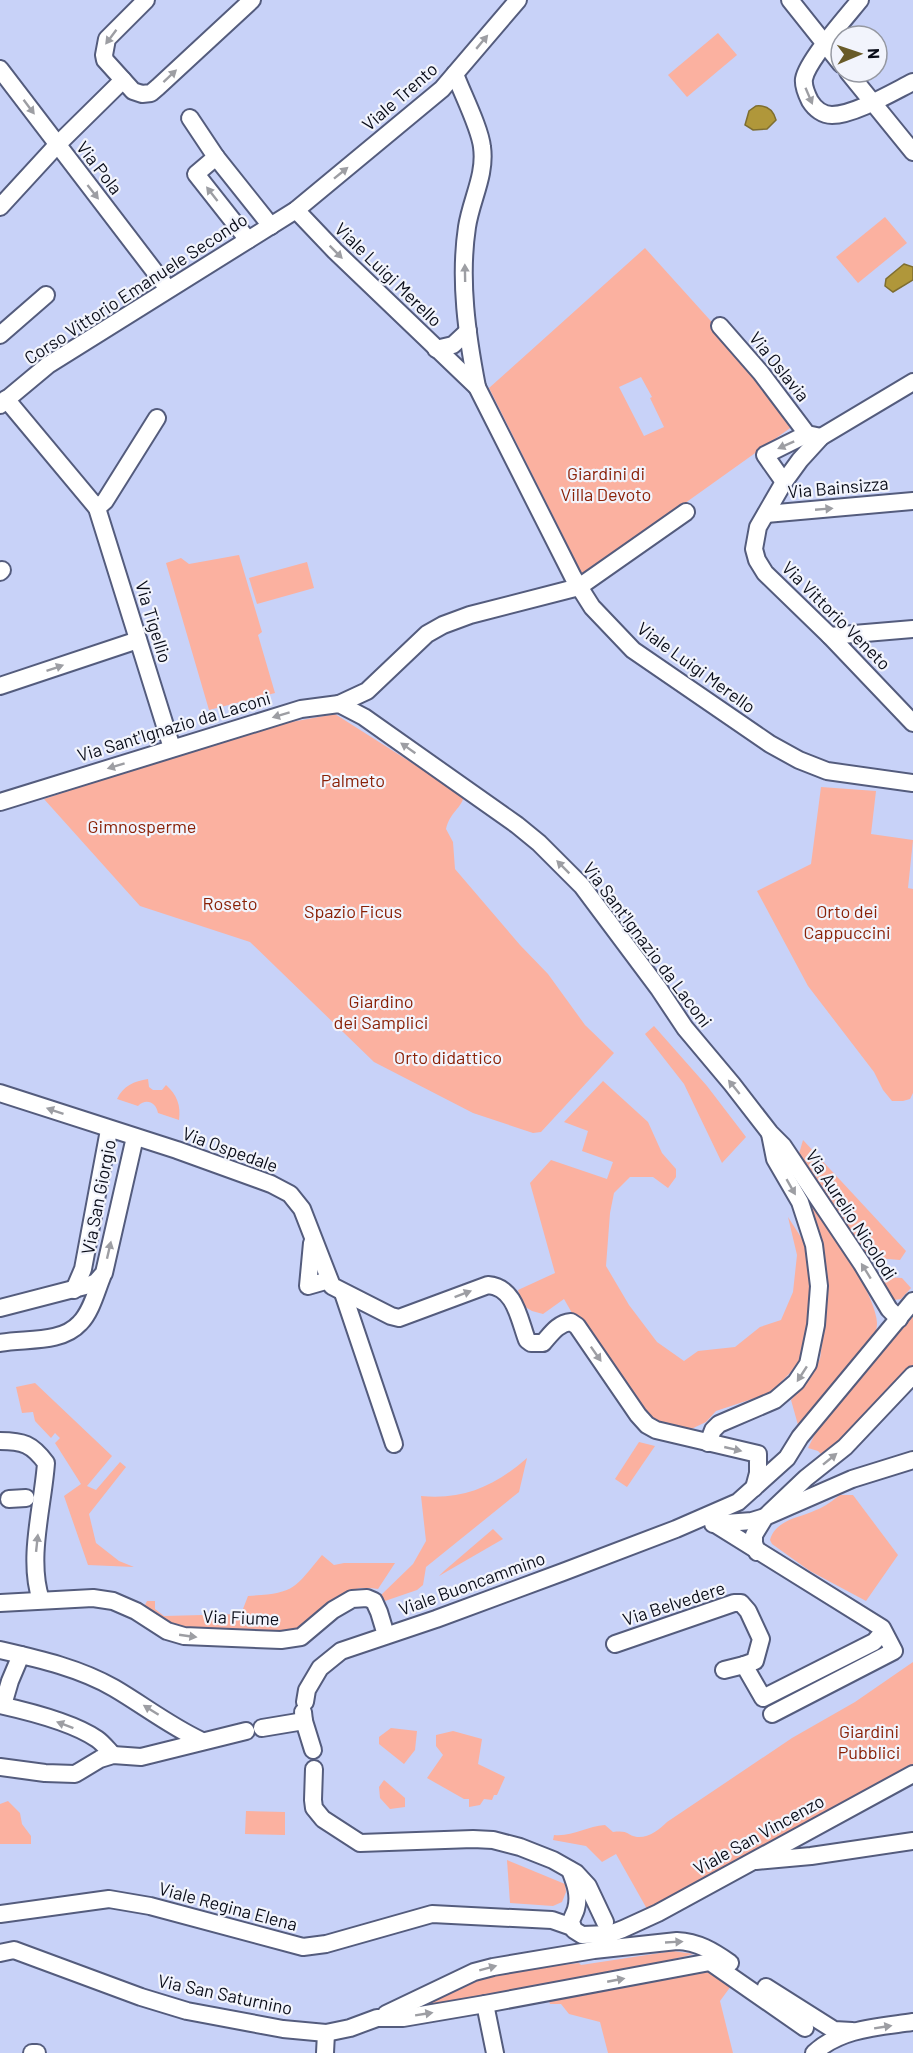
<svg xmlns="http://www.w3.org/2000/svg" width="913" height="2053" viewBox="0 0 913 2053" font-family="Barlow,sans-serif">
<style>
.green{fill:#fbb1a0;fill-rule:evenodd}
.water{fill:#b0973a;stroke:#7e6e30;stroke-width:1.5}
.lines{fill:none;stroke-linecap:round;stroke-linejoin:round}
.minor-casing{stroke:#545c7d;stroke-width:20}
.minor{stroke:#fff;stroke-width:16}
.oneway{fill:#9d9ea3}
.labels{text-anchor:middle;stroke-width:4.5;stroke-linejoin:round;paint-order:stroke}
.street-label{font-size:18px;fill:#0a0d19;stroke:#f2f4fc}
.park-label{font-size:18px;fill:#8a2107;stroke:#f2f4fc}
</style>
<rect width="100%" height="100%" fill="#c8d2f8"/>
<g class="green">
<path d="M718 33 737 55 687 97 668 75Z"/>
<path d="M885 217 907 243 858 283 836 257Z"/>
<path d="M645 248 719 330 793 426 583 576 489 388ZM641 377 652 397 650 398 664 427 644 436 619 387Z"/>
<path d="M239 555 262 632 258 635 275 693 209 710 166 563 181 558 189 564Z"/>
<path d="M307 562 314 588 257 604 249 578Z"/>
<path d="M335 714 464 796C461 809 450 812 446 829L453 842 455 869 520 945 548 974 585 1025 614 1053 541 1132 533 1133 473 1113 374 1062 250 942 140 906 44 799 252 729Z"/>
<path d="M821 787 876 791 871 834 913 840 908 888 913 889V1093L910 1099 903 1101H892L883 1090 874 1072 808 986 757 891 811 864Z"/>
<path d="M654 1026 707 1086 746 1137 722 1163 684 1084 645 1034Z"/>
<path d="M148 1079 149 1087 153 1090H162L166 1085C177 1095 181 1105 179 1120L158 1113C156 1102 146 1098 138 1106L117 1099C123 1086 134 1081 148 1079Z"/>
<path d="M603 1081 648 1122 662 1153 676 1169V1177L668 1188 653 1177H630L614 1193 610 1213 606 1266 629 1305 657 1342 684 1361 698 1351 735 1347 760 1327 781 1320 793 1292 797 1255 788 1217 806 1245 811 1293 806 1331 799 1364 770 1393 716 1411 706 1422 687 1431 652 1419 572 1313 564 1299 543 1314 532 1311 522 1305 518 1290 555 1273 530 1183 551 1160 607 1179 613 1162 582 1151 588 1131 564 1122Z"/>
<path d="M803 1140 906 1251 900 1260 865 1257 798 1157Z"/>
<path d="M783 1155C804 1188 876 1289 877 1323 877 1331 874 1334 870 1340L806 1421 798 1425 791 1400 805 1384 820 1359 827 1303 823 1248 819 1232 810 1207Z"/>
<path d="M886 1277 902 1278 911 1288 901 1299 894 1300 879 1279Z"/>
<path d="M913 1315V1368L824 1457 818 1451 808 1448 819 1426Z"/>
<path d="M35 1383 112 1456 87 1486 96 1490 120 1462 126 1467 89 1514 96 1543 119 1561 134 1567 88 1565 64 1496 81 1484 55 1443 60 1438 55 1433 51 1438 35 1421 33 1412 22 1413 16 1387Z"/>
<path d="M639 1442 655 1446 627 1487 615 1479Z"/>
<path d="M527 1458 519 1492 426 1567 423 1585 417 1590 385 1601 380 1596 413 1564 426 1541 421 1496C464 1500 495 1486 527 1458Z"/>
<path d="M840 1495H853L898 1555 866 1601 810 1571 772 1544 770 1540C776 1519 800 1518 816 1510 825 1507 833 1500 840 1495Z"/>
<path d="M493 1529 503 1539 439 1576 444 1571Z"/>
<path d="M322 1555 334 1565 344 1563H395L378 1589C332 1582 327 1618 292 1632L175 1629 147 1610 145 1605 147 1601H155V1609L164 1616 241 1614 248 1596C295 1593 293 1590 322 1555Z"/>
<path d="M913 1662V1768L647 1909 616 1854 602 1862 586 1846 553 1840 554 1835C572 1837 587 1826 605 1825L613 1832C629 1830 626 1835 637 1837 649 1838 659 1830 667 1822L792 1738 855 1702Z"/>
<path d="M391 1728 417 1731 415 1750 404 1764 379 1744V1737Z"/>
<path d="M453 1731 482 1739 478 1764 505 1777 497 1795H494L492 1800 484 1799 480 1805 469 1807V1799H464L427 1778 443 1755 436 1746V1735Z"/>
<path d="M384 1780 405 1798V1807L390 1809 380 1798 379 1787Z"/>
<path d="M8 1801 20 1813 22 1824 31 1836V1844H0V1804Z"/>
<path d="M246 1811 285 1812V1835L245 1834Z"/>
<path d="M507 1860 565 1884 566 1892 562 1902 553 1906 510 1903Z"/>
<path d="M673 1951 694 1954 654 1964 411 2010 478 1979 502 1972 579 1963 581 1965Z"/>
<path d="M704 1970 731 1986 720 2001 733 2053H608L600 2022 569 2014 561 2004H550L548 1998Z"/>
</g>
<g class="water">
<path d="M756 106C766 105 773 109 776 120L767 129 753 130 745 125 749 111Z"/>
<path d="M904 264 913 267V280L893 292 885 286 886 279Z"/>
</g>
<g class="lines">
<defs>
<g id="minor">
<path d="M146 0 107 39 104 55 105 60 133 91 142 94 151 93 158 87 252 0"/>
<path d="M790 0 841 64"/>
<path d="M860 0C847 16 807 61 804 79 803 86 807 95 810 101 815 109 823 115 832 115 854 115 893 92 913 82"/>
<path d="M0 69 168 289"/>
<path d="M848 72 913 152"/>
<path d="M455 74C462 93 480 128 482 147 486 175 471 200 467 227 459 280 467 335 477 387"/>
<path d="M190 118 216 157"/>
<path d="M0 207 57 145 123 80"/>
<path d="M296 210 335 251 477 387 573 577 592 607 633 650 770 744 799 760 827 771 913 783"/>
<path d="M248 240 196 174 216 157 271 226"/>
<path d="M720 326 761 373 807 434 821 437"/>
<path d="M0 335 46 295"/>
<path d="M436 349 453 345 468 331"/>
<path d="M913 382 821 437 800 460 784 482 758 527 754 549 757 560 765 573 830 636 913 723"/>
<path d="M6 399 97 508 172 748"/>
<path d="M0 405 48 365 296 210 442 89 518 0"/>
<path d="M784 482 765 455 807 434"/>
<path d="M97 508 105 501 157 418"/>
<path d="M766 514 913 501"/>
<path d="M0 572 2 570"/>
<path d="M830 636 913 629"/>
<path d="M0 686 138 640"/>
<path d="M339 704 367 691 427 634 443 625 470 615 579 587 686 512"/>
<path d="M0 802 301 709 339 704 364 717 517 825 539 843 582 886 659 989 685 1028 732 1084 770 1133 783 1146 862 1264 889 1309 899 1319"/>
<path d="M0 1093 177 1150 271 1184 290 1194 302 1209 332 1286 391 1316 399 1318 488 1285C515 1287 519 1319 527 1340L531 1343H543C551 1334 558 1323 571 1322L577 1326 638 1415 647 1425 656 1430 758 1454V1473L754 1488"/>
<path d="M312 1243 308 1286 329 1280"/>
<path d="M74 1290 83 1269 109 1130"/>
<path d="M343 1293 394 1444"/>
<path d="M0 1308 89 1285 96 1282 104 1273 135 1137"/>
<path d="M0 1343C25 1338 61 1344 80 1323 91 1312 96 1292 102 1277"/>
<path d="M0 1441C23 1441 32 1444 46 1463 43 1506 27 1559 41 1600"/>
<path d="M708 1443 713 1430 719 1424 775 1400 796 1382 808 1364 816 1325 819 1286 814 1245 800 1202 775 1159 770 1134"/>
<path d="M9 1499 26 1498"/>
<path d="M713 1524 752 1521 765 1517 806 1478 845 1447 913 1375"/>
<path d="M715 1524 882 1628 894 1651 772 1714"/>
<path d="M757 1552 754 1543V1535L765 1517 852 1479 913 1460"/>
<path d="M0 1603 93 1598 113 1601 136 1611 167 1631 184 1636 281 1640 301 1637 333 1610 352 1599 367 1598 374 1601 379 1612 386 1635"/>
<path d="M615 1644 734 1603H741L748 1611 761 1639 755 1661 744 1665"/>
<path d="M0 1650C39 1659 79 1668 114 1688 143 1705 170 1726 200 1740"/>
<path d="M724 1670 744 1665 763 1698 874 1642 883 1632"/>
<path d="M305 1702 307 1690 320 1668 341 1651 436 1619 563 1572 676 1529 738 1502 787 1458 800 1437 913 1301"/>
<path d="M0 1705C27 1711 74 1723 97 1739 103 1743 108 1750 113 1755"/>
<path d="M3 1705 10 1681 21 1655"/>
<path d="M303 1712 304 1721 313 1750"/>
<path d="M262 1728 304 1721"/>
<path d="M0 1767 45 1773 75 1774 100 1759 113 1755 141 1757 246 1731"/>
<path d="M314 1769 313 1800 314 1808 323 1819 360 1843 473 1839 493 1840 520 1847 553 1860 576 1873 588 1886 605 1922"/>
<path d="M756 1861 811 1856 913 1841"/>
<path d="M570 1870C575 1883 580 1895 576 1909 575 1913 572 1917 571 1922L574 1930 582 1935 610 1934 623 1929 658 1913 913 1774"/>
<path d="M0 1914 109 1899 150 1906 303 1947 326 1944 432 1914 552 1920 572 1927"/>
<path d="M0 1953 14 1950 141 1997 187 2011 283 2029 326 2033 350 2028 377 2018H403L485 2004 710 1962 805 2028"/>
<path d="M766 1987 834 2030 852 2031"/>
<path d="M485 2004 495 2053"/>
<path d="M386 2014 474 1972 493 1967 594 1950 677 1941C698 1942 713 1951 730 1963"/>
<path d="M32 2053H37"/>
<path d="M325 2053 326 2033"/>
<path d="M814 2053C841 2028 879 2027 913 2022"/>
</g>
</defs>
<use href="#minor" class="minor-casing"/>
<use href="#minor" class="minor"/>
</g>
<defs><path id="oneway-solid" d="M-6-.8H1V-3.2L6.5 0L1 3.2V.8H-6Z" transform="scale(1.5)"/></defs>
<g class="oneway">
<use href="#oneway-solid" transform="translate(111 37) rotate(127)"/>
<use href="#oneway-solid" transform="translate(482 42) rotate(-50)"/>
<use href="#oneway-solid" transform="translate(170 76) rotate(-43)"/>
<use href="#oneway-solid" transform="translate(809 96) rotate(67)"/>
<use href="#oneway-solid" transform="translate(29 107) rotate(53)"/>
<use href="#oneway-solid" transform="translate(341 173) rotate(-39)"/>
<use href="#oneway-solid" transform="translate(93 192) rotate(52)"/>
<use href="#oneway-solid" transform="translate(212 194) rotate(-128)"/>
<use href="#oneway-solid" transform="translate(336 252) rotate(45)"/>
<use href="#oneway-solid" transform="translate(465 273) rotate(-91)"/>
<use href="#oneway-solid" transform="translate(786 445) rotate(156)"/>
<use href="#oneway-solid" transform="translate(824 509) rotate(-5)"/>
<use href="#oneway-solid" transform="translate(55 668) rotate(-19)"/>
<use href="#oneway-solid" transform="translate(281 715) rotate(163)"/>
<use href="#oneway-solid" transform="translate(408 748) rotate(-145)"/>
<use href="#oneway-solid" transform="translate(116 766) rotate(163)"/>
<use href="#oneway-solid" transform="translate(563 867) rotate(-135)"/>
<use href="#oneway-solid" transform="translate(734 1087) rotate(-129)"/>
<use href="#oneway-solid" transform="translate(55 1111) rotate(-161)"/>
<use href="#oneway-solid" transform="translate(791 1187) rotate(60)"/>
<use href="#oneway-solid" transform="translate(109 1250) rotate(-77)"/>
<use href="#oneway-solid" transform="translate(866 1271) rotate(-122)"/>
<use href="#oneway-solid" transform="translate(463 1294) rotate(-21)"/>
<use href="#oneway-solid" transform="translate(596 1354) rotate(55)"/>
<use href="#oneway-solid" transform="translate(802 1374) rotate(123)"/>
<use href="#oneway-solid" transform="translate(733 1449) rotate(13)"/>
<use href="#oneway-solid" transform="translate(830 1459) rotate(-39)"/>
<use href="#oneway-solid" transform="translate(37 1543) rotate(-84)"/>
<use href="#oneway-solid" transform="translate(188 1636) rotate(8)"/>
<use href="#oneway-solid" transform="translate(151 1710) rotate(-148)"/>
<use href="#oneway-solid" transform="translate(65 1725) rotate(-159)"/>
<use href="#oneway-solid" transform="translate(674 1942) rotate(-3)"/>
<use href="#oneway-solid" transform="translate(488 1968) rotate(-15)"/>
<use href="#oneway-solid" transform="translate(616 1980) rotate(-11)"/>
<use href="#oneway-solid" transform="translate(424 2014) rotate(-9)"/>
<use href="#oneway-solid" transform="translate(883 2027) rotate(-9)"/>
</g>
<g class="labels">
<g class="street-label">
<text transform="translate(400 97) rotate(-41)" y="6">Viale Trento</text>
<text transform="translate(99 168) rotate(52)" y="6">Via Pola</text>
<text transform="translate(388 275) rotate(44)" y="6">Viale Luigi Merello</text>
<text transform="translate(136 289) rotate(-33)" y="6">Corso Vittorio Emanuele Secondo</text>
<text transform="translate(779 367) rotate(51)" y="6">Via Oslavia</text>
<text transform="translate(838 488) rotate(-5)" y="6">Via Bainsizza</text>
<text transform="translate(836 616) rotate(45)" y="6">Via Vittorio Veneto</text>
<text transform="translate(153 622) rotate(73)" y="6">Via Tigellio</text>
<text transform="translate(696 668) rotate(36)" y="6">Viale Luigi Merello</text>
<text transform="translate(174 727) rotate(-17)" y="6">Via Sant'Ignazio da Laconi</text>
<text transform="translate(647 945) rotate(53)" y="6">Via Sant'Ignazio da Laconi</text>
<text transform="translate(230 1150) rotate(20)" y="6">Via Ospedale</text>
<text transform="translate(99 1197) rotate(-79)" y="6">Via San Giorgio</text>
<text transform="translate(851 1215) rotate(57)" y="6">Via Aurelio Nicolodi</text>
<text transform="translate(472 1584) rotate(-20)" y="6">Viale Buoncammino</text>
<text transform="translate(674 1604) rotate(-18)" y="6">Via Belvedere</text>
<text transform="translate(241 1618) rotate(2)" y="6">Via Fiume</text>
<text transform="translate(759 1835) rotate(-29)" y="6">Viale San Vincenzo</text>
<text transform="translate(228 1907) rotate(15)" y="6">Viale Regina Elena</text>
<text transform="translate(225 1995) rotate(12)" y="6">Via San Saturnino</text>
</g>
<g class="park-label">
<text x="606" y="480">Giardini di<tspan x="606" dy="21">Villa Devoto</tspan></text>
<text x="353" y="787">Palmeto</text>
<text x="142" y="833">Gimnosperme</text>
<text x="230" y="910">Roseto</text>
<text x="353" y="918">Spazio Ficus</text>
<text x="847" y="918">Orto dei<tspan x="847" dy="21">Cappuccini</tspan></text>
<text x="381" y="1008">Giardino<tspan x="381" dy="21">dei Samplici</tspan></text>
<text x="448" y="1064">Orto didattico</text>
<text x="869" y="1738">Giardini<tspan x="869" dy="21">Pubblici</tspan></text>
</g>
</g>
<g transform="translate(859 54) rotate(88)"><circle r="28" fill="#f2f4fc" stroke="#9598a1" stroke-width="1.5"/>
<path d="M0-4.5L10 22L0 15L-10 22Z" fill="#695b28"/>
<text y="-9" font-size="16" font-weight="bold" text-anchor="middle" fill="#0a0d19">N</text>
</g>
</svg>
